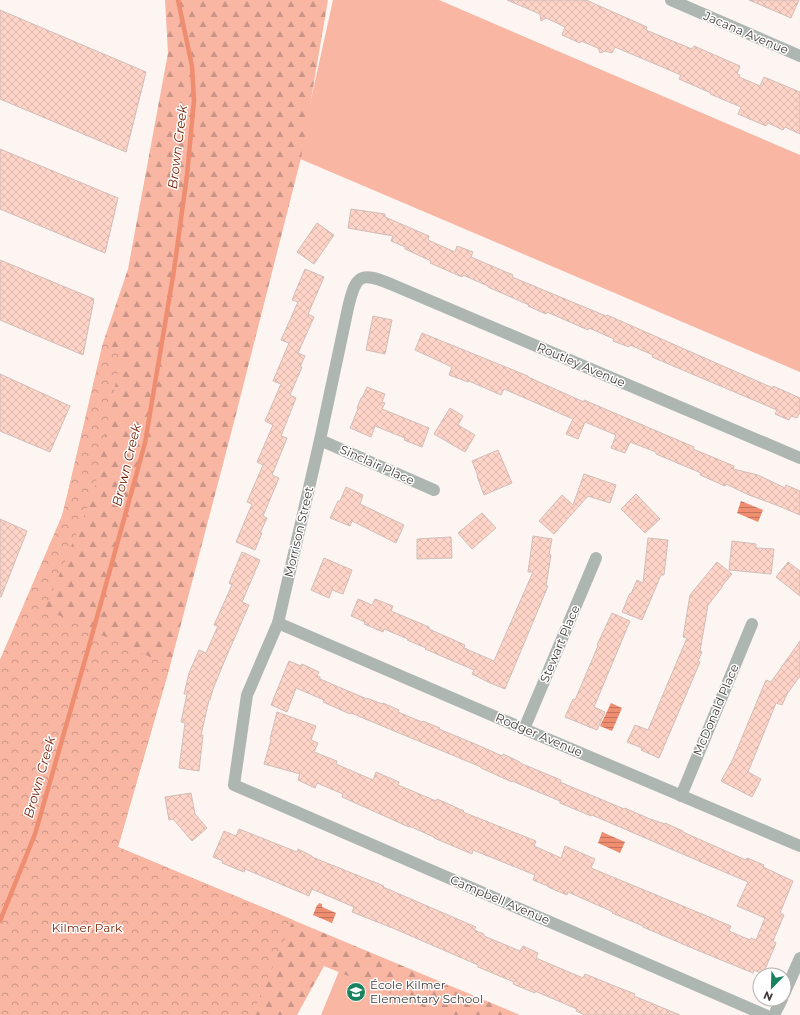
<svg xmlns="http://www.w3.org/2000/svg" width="800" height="1015" viewBox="0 0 800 1015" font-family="Montserrat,sans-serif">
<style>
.grass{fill:#f8b6a3}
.forest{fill:url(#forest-firs)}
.park{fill:url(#park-crowns)}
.water{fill:url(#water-rules)}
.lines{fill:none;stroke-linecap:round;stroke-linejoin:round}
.stream{stroke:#ef8d70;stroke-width:4.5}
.building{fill:url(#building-cross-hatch);stroke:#d1beb9}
.street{stroke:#aeb6b2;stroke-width:12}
.labels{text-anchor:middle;stroke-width:3;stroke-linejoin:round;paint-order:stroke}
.street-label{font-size:12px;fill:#413a37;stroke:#fff}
.park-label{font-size:12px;fill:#7c2608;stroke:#fff}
.poi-label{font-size:12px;fill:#413a37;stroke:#fff;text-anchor:start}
.water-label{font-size:13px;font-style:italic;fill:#741e00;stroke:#fff}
</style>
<defs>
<pattern id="forest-firs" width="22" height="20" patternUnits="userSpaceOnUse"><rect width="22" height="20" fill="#f8b6a3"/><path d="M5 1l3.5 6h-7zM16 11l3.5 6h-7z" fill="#ca9586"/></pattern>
<pattern id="park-crowns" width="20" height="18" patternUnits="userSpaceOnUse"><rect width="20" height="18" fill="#f8b6a3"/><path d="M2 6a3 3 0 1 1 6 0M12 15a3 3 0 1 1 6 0" fill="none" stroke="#ca9586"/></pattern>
<pattern id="water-rules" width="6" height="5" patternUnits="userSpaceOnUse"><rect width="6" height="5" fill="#ef8d70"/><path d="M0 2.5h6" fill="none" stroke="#c3745d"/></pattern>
<pattern id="building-cross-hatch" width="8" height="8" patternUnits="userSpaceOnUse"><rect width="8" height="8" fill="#fed4c8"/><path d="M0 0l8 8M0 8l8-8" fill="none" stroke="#dbb7ac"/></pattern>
</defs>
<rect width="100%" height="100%" fill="#fcf5f2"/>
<g class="grass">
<path d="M333 0H439L800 155V372L298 158Z"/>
<path d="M344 959 456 1015H321Z"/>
</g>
<path class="forest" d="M165 0H328L301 158 234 422 170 666 118 847 520 1015H443L324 966 297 1015H0V660L62 516 67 496 103 343 128 269 168 53Z"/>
<path class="park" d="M103 343 122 351 94 492 45 609 170 666 118 847 293 920 252 1015H0V660L62 516 67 496Z"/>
<g class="water">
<path d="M741 501 763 510 758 522 737 513Z"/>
<path d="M611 703 622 708 612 731 600 726Z"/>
<path d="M602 832 625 842 620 853 598 843Z"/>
<path d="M319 903 322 904V907L336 913 332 923 313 915 317 905H318Z"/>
</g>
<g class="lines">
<path class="stream" d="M0 921 35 834 89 646 145 443 174 270 187 175 194 100 192 66 178 0"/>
</g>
<g class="building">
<path d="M507 0H586L647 27 646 30 692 49 694 46 740 66 737 74 740 75 739 77 760 86 764 77 800 92V134L785 127 783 130 768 123 766 126 738 114 741 107 710 94 711 93 679 79 681 75 615 47 612 53 605 51 600 53 598 48 581 41 580 43 562 35 565 27 546 18 541 21 540 14Z"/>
<path d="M749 0H799L791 18Z"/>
<path d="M0 10 146 72 126 152 0 99Z"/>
<path d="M0 149 118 198 105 253 0 209Z"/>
<path d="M351 209 385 214V217L429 236 428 240 455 252 457 246 473 252 471 257 513 275 512 277 606 316 607 315 773 388V386L800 398V412L797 418 791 416 789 420 775 414 777 410 652 357 653 355 630 345 629 347 613 341 614 339 589 328 588 330 547 312 546 314 528 306 529 305 488 287V286L463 275 462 277 430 263 431 261 405 249V247L391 241 393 236 348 228Z"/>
<path d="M317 223 334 235 314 264 297 252Z"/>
<path d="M0 260 94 299 83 355 0 320Z"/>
<path d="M305 269 324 277 308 314 314 317 298 353 305 356 300 367H302L290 395 296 398 281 436 287 438 272 475 279 478 263 516 267 518 260 533H262L255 550 236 542 252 504 247 502 263 465 257 462 273 425 265 421 281 384 273 381 289 343 281 340 298 302 292 300Z"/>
<path d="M373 316 392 320 385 354 366 350Z"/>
<path d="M422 333 528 376V377L584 402V400L694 447 693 449 734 466 733 469 758 475 785 488 786 485 800 491V515L779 506 749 495 726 484 725 486 700 475 701 473 656 454V452L630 442 625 453 611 448 616 435 585 422 578 439 566 434 573 419 504 389 501 395 469 381 468 382 449 375 452 367 415 350Z"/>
<path d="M0 374 70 406 50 452 0 431Z"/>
<path d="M367 387 385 394 382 402 385 403 382 409 429 428 422 447 404 440 405 438 375 426 371 437 350 428 358 409 357 408 361 398H362Z"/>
<path d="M450 408 463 416 458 425 475 435 465 452 434 434Z"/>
<path d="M498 450 512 483 484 495 477 476H478L472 461Z"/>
<path d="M584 474 616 485 610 503 588 496 554 534 539 521 562 495 573 505Z"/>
<path d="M346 487 363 495 360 504 404 525 396 543 352 521 350 526 330 518 338 501H340Z"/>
<path d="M636 494 660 519 645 533 621 509Z"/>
<path d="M482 513 496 528 472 549 458 533Z"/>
<path d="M0 519 27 531 1 597H0Z"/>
<path d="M533 536 552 539 549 554 551 555 546 586H548L505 689 488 682 472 674 474 670 425 649 426 648 407 640 408 639 384 629 383 632 364 624 365 622 351 616 358 599 372 605 375 599 393 606 391 611 429 627V629L465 645 464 648 494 661 533 572H528Z"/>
<path d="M451 537 452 558 417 559V539Z"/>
<path d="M648 538 668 540 664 575H661L642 620 622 612 630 593 631 594 637 580 643 583Z"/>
<path d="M732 541 756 544V548L774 549 771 574 729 570Z"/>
<path d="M242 552 260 560 242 602 249 605 224 662 213 689 210 700H209L201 735H203L199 771 179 768 185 723 181 722 187 694H184L189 673 199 650 206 653 218 626 214 625 232 585 229 583Z"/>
<path d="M324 558 352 570 343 594 332 590 329 598 311 590Z"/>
<path d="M717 562 732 574 722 586H723L708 605 700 651 702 652 698 661 700 662 659 758 641 750 642 748 627 742 635 725 648 730 687 638 683 637 690 595Z"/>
<path d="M788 562 800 571V596L776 577Z"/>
<path d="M612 613 630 621 594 707 605 712 597 730 565 717 573 699 575 700 598 646 597 645Z"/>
<path d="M800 641V676L787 694 782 705 776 703 748 772 761 779 752 797 721 781 733 759 766 680 771 682Z"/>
<path d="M289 661 301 666 302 664 319 672 317 676 320 677V679L367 699V698L382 704 383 703 399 710 398 712 422 722 423 721 440 728 439 729 480 746 502 756 503 754 520 762V763L561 780 560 782 624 809 625 808 650 819 665 824V823L683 831V832L746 860 747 858 764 865 763 867 793 881 780 913 784 915 773 941 776 943 763 974 754 970 753 973 692 948 643 927V926L612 913 613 912 568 892 567 895 548 887V886L533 880 535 875 473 850 472 854 434 838V837L409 826V827L342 797 343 794 317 783 315 788 298 780 300 774 264 764 271 740 270 739 277 712 316 726 311 740 318 743 314 752 337 761 336 764 373 780 376 772 399 782 398 785 436 801 437 799 464 811 463 812 536 841 534 846 561 858 565 846 595 859 591 868 731 926 729 931 750 940 751 938 756 940 765 918 737 906 748 882 715 868 592 815 591 816 560 803V801L512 781V782L481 768V767L351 713 350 714 323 702 324 700 296 688 287 712 271 705Z"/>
<path d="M191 793 195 814 207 828 192 841 173 819 169 820 165 797Z"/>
<path d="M239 829 297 852 298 849 312 856V857L384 886 383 887 476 927 474 930 484 934V936L520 951 523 946 538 953 536 958 583 978 585 974 617 987 635 994 634 996 680 1015H585L576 1011 577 1009 535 991V993L513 984 514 982 478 967V965L395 929 352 912 354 907 312 889 309 896 245 869 244 872 222 863 223 861 213 857 224 831 236 836Z"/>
</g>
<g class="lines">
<g class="street">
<path d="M671 0 800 56"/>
<path d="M320 440 434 490"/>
<path d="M278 623 524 729 800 846"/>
<path d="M524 729 596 558"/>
<path d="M681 796 752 624"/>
<path d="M784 994 800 958"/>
<path d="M765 1015 234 785 247 695 278 623 320 440 348 308C356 274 360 271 393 285L800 458"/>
<path d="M774 1015 782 999"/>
</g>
</g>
<defs>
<symbol id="school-disc" viewBox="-11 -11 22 22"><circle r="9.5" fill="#19825e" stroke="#fff"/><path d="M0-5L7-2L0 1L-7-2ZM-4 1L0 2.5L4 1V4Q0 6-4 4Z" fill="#fff"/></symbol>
</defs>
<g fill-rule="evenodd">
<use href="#school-disc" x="345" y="981" width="22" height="22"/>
</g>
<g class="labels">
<g class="street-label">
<text transform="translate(746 33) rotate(23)" y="4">Jacana Avenue</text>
<text transform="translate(581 365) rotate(23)" y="4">Routley Avenue</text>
<text transform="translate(377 465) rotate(24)" y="4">Sinclair Place</text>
<text transform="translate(299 532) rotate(-77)" y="4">Morrison Street</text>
<text transform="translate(560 644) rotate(-67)" y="4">Stewart Place</text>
<text transform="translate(716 710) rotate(-67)" y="4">McDonald Place</text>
<text transform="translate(539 735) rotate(23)" y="4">Rodger Avenue</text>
<text transform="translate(500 900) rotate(23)" y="4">Campbell Avenue</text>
</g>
<g class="park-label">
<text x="87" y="932">Kilmer Park</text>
</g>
<g class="poi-label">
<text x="370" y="989">École Kilmer<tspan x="370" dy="14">Elementary School</tspan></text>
</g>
<g class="water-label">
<text transform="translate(177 147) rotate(-83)" y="5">Brown Creek</text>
<text transform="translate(126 465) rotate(-76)" y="5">Brown Creek</text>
<text transform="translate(39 777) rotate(-74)" y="5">Brown Creek</text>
</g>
</g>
<g transform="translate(772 987) rotate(203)"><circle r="19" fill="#ffffff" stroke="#b3b0af"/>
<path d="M0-3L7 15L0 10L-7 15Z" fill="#19825e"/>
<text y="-6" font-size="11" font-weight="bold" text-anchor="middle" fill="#413a37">N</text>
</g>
</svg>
